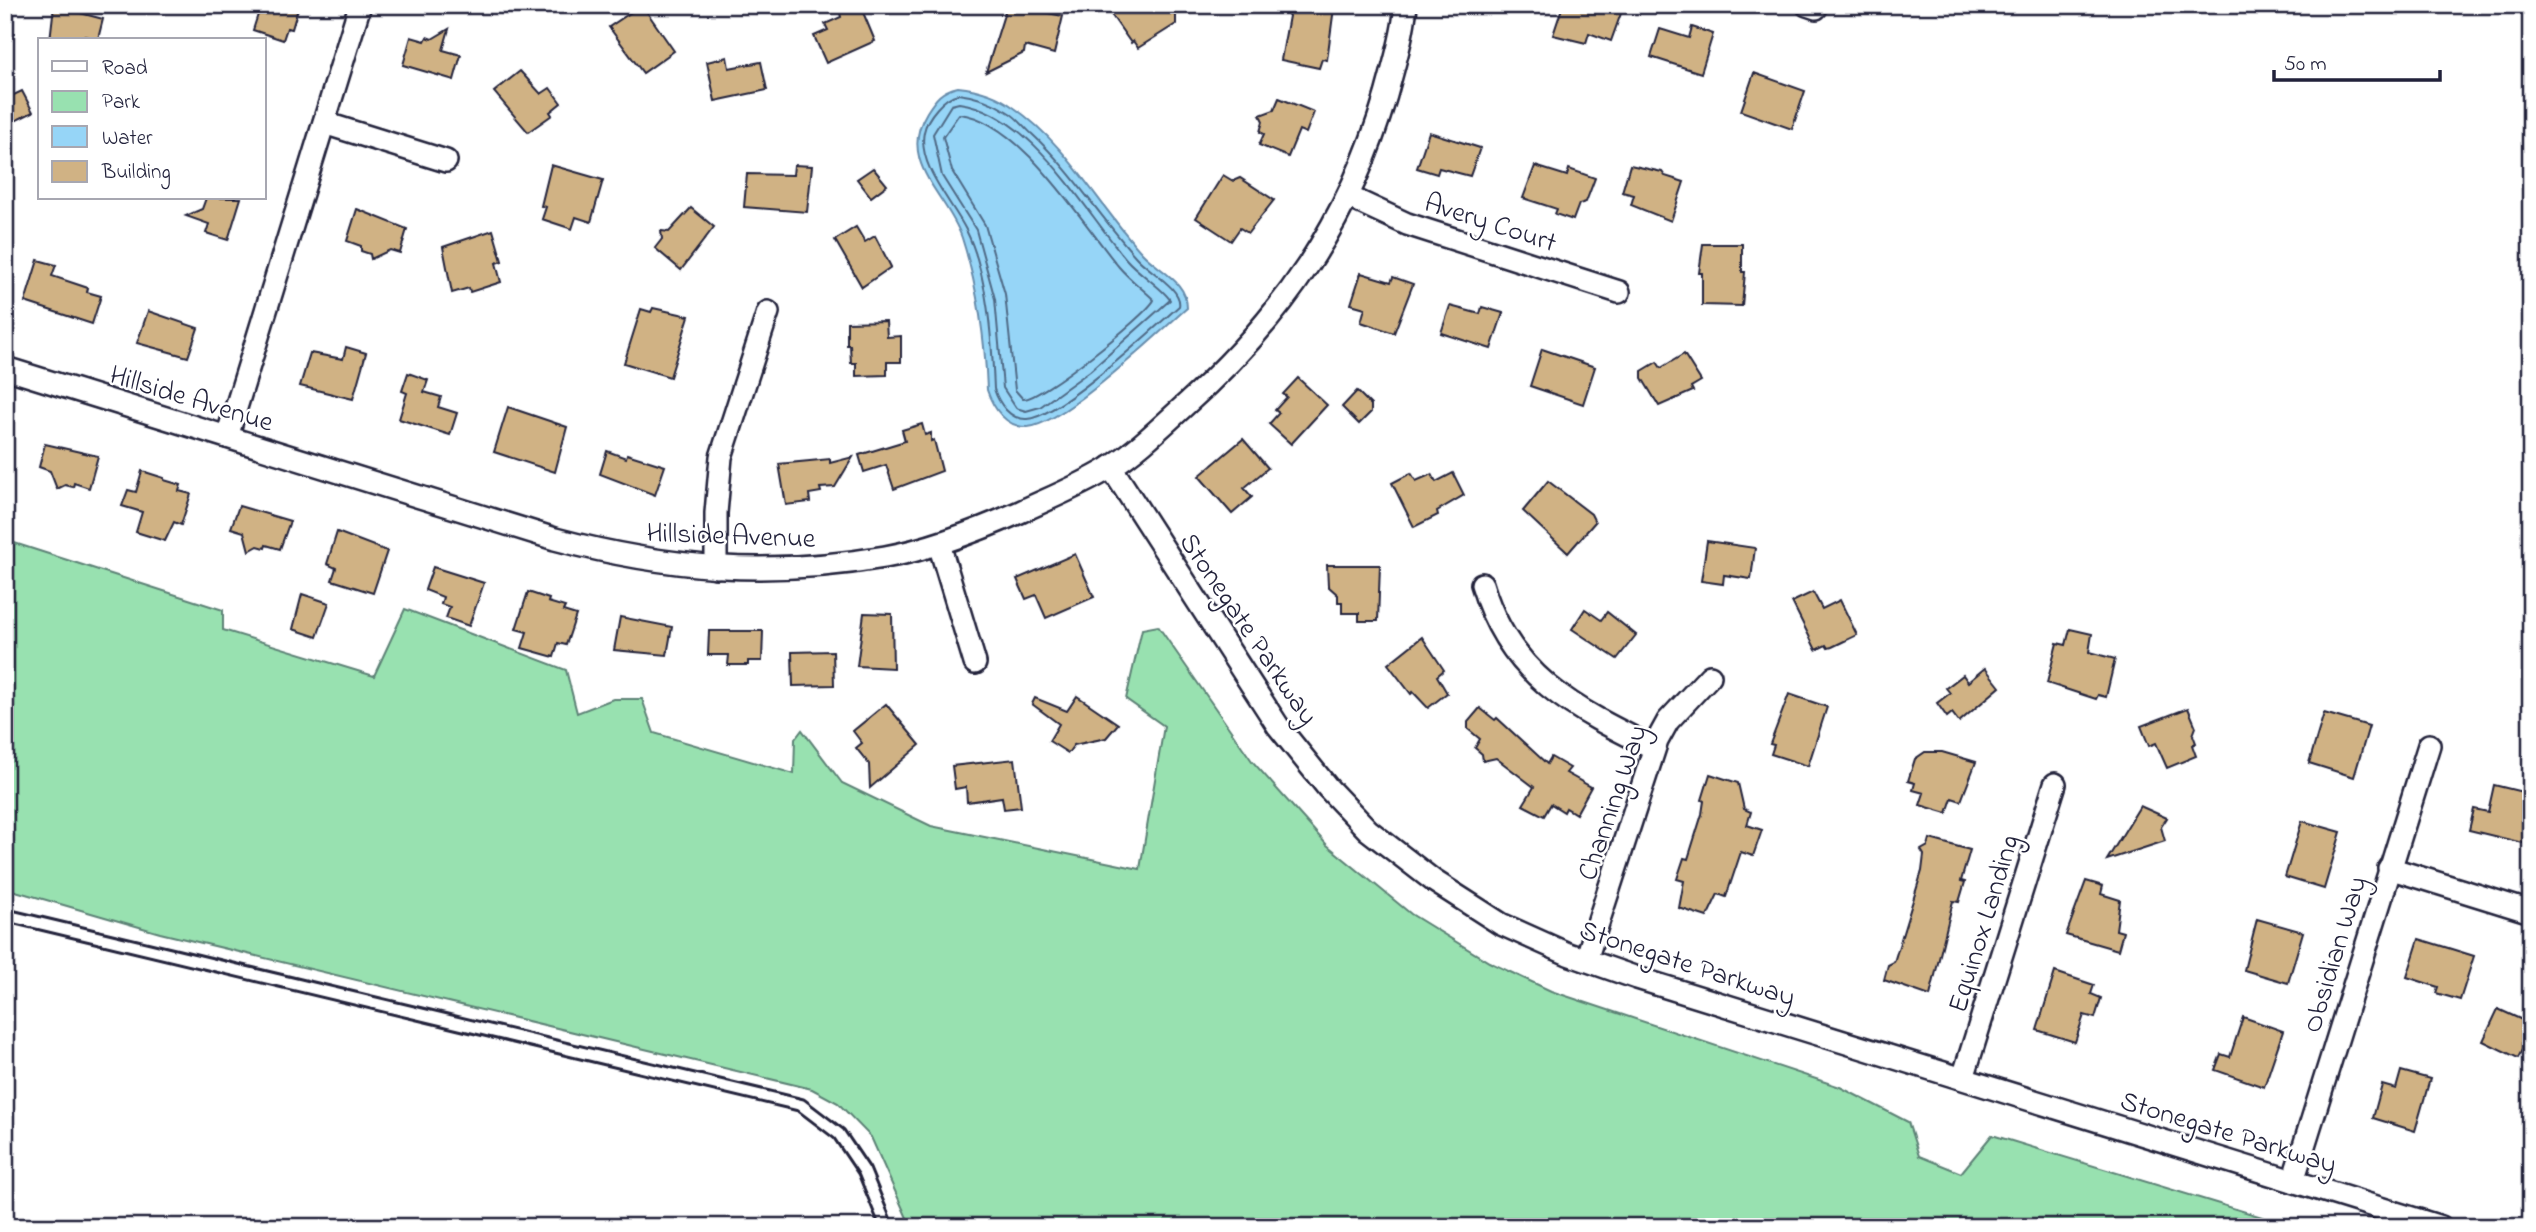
<svg xmlns="http://www.w3.org/2000/svg" width="2536" height="1232" viewBox="0 0 2536 1232" font-family="'Indie Flower',sans-serif">
<style>
.green{fill:#98e1b0;stroke:#5d8276;stroke-width:2}
.water{fill:#96d5f7;stroke:#688dac;stroke-width:2}
.lines{fill:none;stroke-linecap:round;stroke-linejoin:round}
.shore{stroke:#506a86;stroke-width:2}
.building{fill:#d0b284;stroke:#22223b;stroke-width:2}
.lane-casing{stroke:#22223b;stroke-width:16}
.street-casing{stroke:#22223b;stroke-width:26}
.lane{stroke:#fff;stroke-width:10}
.street{stroke:#fff;stroke-width:21}
.labels{text-anchor:middle;stroke-width:5;stroke-linejoin:round;paint-order:stroke}
.street-label{font-size:28px;fill:#22223b;stroke:#fff}
</style>
<rect width="100%" height="100%" fill="#fff"/>
<filter id="ink" filterUnits="userSpaceOnUse"><feTurbulence type="fractalNoise" baseFrequency=".0143" numOctaves="2"/><feDisplacementMap in="SourceGraphic" scale="14" xChannelSelector="R" yChannelSelector="G"/><feConvolveMatrix kernelMatrix="1 2 1 2 8 2 1 2 1" color-interpolation-filters="sRGB"/></filter>
<g filter="url(#ink)">
<path class="green" d="M5 540 223 610V630L374 676 405 609 566 670 577 713 613 699H642L654 733 794 774 795 739 802 730 842 783 931 826 1140 869 1164 726 1126 699 1142 629 1158 626 1252 761 1327 845 1411 914 1489 962 1551 991 1840 1087 1908 1122 1919 1156 1961 1173 1992 1135 2295 1227H911L871 1137 838 1103 812 1089 160 933 5 888Z"/>
<path class="water" d="M958 87C977 89 997 95 1013 107 1068 145 1098 205 1142 253 1159 271 1187 281 1187 308 1156 335 1064 424 1028 427 1006 428 993 408 987 390 985 337 978 288 962 238 948 195 896 163 927 112 936 98 941 91 958 87Z"/>
<g class="lines">
<g class="shore">
<path d="M958 94C976 96 993 102 1008 112 1017 117 1024 127 1032 134 1072 171 1099 216 1136 257 1147 270 1183 289 1179 306 1152 330 1058 418 1027 419 1010 420 999 404 994 389 992 341 988 274 966 230 953 203 917 166 924 132 927 117 944 97 958 94Z"/>
<path d="M959 103C1032 113 1083 209 1127 260 1137 272 1165 290 1170 300L1090 371 1040 407 1026 411 1016 408 1003 388 995 299 976 230 942 176 933 134 951 105Z"/>
<path d="M959 114C1020 120 1082 223 1119 267 1130 280 1143 289 1154 300 1146 316 1039 401 1023 399L1015 390 1005 294 985 225 952 171 943 137Z"/>
</g>
</g>
<g class="building">
<path d="M261 5H299L292 29 287 28 283 40 253 30Z"/>
<path d="M642 5 674 51 643 73 609 27Z"/>
<path d="M860 5 875 41 826 63 814 36 828 30 825 24 841 17 840 13Z"/>
<path d="M1007 5 1063 16 1054 54 1025 46 1024 53 986 72Z"/>
<path d="M1120 5H1169L1176 16V24L1138 48 1133 41 1131 43 1110 13Z"/>
<path d="M1282 5 1334 8 1327 60 1322 59 1319 68 1281 60 1289 16Z"/>
<path d="M1563 5H1624L1611 41 1589 33 1586 43 1553 35Z"/>
<path d="M54 6 103 19 98 39 84 36 83 40H50Z"/>
<path d="M1692 27 1713 34 1701 73 1651 57 1660 29 1689 38Z"/>
<path d="M449 29 443 50 461 55 454 80 403 65 411 37 425 41 427 37 432 39Z"/>
<path d="M727 57 729 68 761 62 767 90 715 101 707 62Z"/>
<path d="M520 71 541 94 550 88 561 103 550 112 552 115 528 132 494 92Z"/>
<path d="M1754 73 1805 91 1792 129 1741 111Z"/>
<path d="M22 91 33 112 5 126V99Z"/>
<path d="M1279 98 1314 112 1306 133 1299 130 1288 157 1259 145 1264 134 1260 132 1263 121 1260 115 1274 110Z"/>
<path d="M1429 132 1480 148 1470 176 1439 168 1437 174 1417 168Z"/>
<path d="M551 165 603 180 591 222 576 217 572 229 542 219 546 207 541 206Z"/>
<path d="M794 165 812 166 807 212 744 207 747 174 793 175Z"/>
<path d="M1630 165 1662 172 1665 176 1684 182 1671 221 1631 205 1634 195 1622 192Z"/>
<path d="M1535 166 1567 176 1569 169 1595 178 1586 202 1579 204 1573 220 1555 214 1557 209 1523 198Z"/>
<path d="M873 168 887 185 871 197 857 179Z"/>
<path d="M1223 175 1233 181 1240 178 1274 200 1248 233 1240 228 1231 241 1196 218Z"/>
<path d="M206 198H241L228 240 206 233 209 224 186 216 202 209Z"/>
<path d="M691 208 714 227 681 270 655 248 662 239 661 231 669 232Z"/>
<path d="M357 209 407 229 400 253 390 250 371 259 370 254 361 251V246L347 241Z"/>
<path d="M856 227 865 242 875 236 891 267 862 287 835 240Z"/>
<path d="M493 230 502 261 496 263 501 282 470 292 469 288 452 293 443 247Z"/>
<path d="M1703 244H1742V272H1745L1742 306 1702 305V273H1699Z"/>
<path d="M38 260 56 265 52 276 88 288 87 292 101 296 92 324 25 302Z"/>
<path d="M1361 273 1391 282 1393 277 1413 284 1394 333 1361 322 1365 308 1351 304Z"/>
<path d="M1450 306 1480 314 1482 307 1503 313 1491 349 1441 333Z"/>
<path d="M653 308 689 316 670 377 624 363 641 309 651 312Z"/>
<path d="M148 311 198 328 188 357 137 343Z"/>
<path d="M886 321 887 337 901 336V362H887V375L856 376V363H851L850 345H847V322Z"/>
<path d="M346 347 366 353 353 399 300 386 310 353 343 359Z"/>
<path d="M1542 349 1595 367 1583 404 1530 386Z"/>
<path d="M1684 354 1701 381 1691 387 1693 391 1659 406 1642 378V371L1657 362 1661 368Z"/>
<path d="M408 373 428 380 424 392 441 397 438 407 457 413 450 435 399 419 407 393 402 391Z"/>
<path d="M1298 378 1327 405 1291 444 1269 424 1279 413 1275 410 1287 397 1283 394Z"/>
<path d="M1357 391 1371 405V412L1359 424 1342 407Z"/>
<path d="M508 407 567 427 555 472 494 452Z"/>
<path d="M922 424 925 435 931 433V441L934 440 942 471 894 489 886 465 864 472 859 455 905 441 902 430Z"/>
<path d="M1243 439 1268 468 1244 488 1252 497 1232 514 1199 476Z"/>
<path d="M45 444 98 456 89 488 74 483 73 487 65 485 57 489 50 471 39 467Z"/>
<path d="M607 451 626 458 627 454 665 466 655 495 600 474Z"/>
<path d="M853 457 835 487 820 488 821 492 809 494 810 502 786 505 779 464 830 459V463Z"/>
<path d="M142 471 164 478V480L181 485 179 491 191 494 181 525 174 522 165 541 136 532 142 512 122 506 128 490 136 492Z"/>
<path d="M1411 473 1416 481 1432 474 1436 482 1453 473 1464 495 1437 511 1438 515 1414 527 1392 483Z"/>
<path d="M1548 481 1591 514 1595 522 1568 553 1523 511Z"/>
<path d="M239 506 290 521 280 549 266 545 265 548 258 546 249 551 244 532 231 528Z"/>
<path d="M337 532 387 551 373 593 332 580 336 568 327 564Z"/>
<path d="M1707 541 1755 548 1751 579 1724 575 1723 584 1701 581Z"/>
<path d="M1075 554 1094 597 1046 618 1036 595 1026 599 1017 579Z"/>
<path d="M1327 565H1380L1378 621H1359V613H1342V602H1338V595L1328 586Z"/>
<path d="M433 567 484 583 469 626 446 618 450 607 441 604 443 597 425 590Z"/>
<path d="M528 592 549 599 548 602 565 607 563 611 576 615 566 645 558 643 554 657 522 648 527 632 516 629Z"/>
<path d="M1813 592 1822 609 1840 600 1857 635 1832 647 1828 648 1826 645 1816 650 1792 602Z"/>
<path d="M302 594 329 603 317 637 293 629Z"/>
<path d="M1585 609 1601 620 1607 612 1636 635 1617 659 1572 629Z"/>
<path d="M864 613 892 614 893 668 857 666Z"/>
<path d="M620 617 672 627 667 655 614 650Z"/>
<path d="M2070 629 2092 634 2089 652 2115 659 2106 697 2098 695 2096 699 2047 683 2057 643 2066 645Z"/>
<path d="M709 631H763L762 661H748V665H728L729 655H708Z"/>
<path d="M1422 637 1444 670 1437 676 1447 693 1428 708 1413 692 1411 694 1388 664Z"/>
<path d="M833 651 834 685 793 686 792 652Z"/>
<path d="M1985 668 2000 687 1959 722 1952 713 1947 717 1937 703 1950 693 1946 688 1963 675 1968 682Z"/>
<path d="M1789 694 1827 707 1808 766 1771 754 1774 745 1770 744Z"/>
<path d="M1077 696 1118 724 1106 738 1074 745 1068 753 1049 741 1059 724 1032 704 1035 698 1067 711Z"/>
<path d="M886 704 920 745 870 788 869 764 856 748 862 743 853 731Z"/>
<path d="M1480 708 1495 720 1497 718 1547 764 1551 757 1570 768 1566 773 1591 787 1576 814 1566 808 1564 812 1551 804 1544 816 1523 805 1534 787 1496 758 1483 761 1482 754 1475 748 1480 739 1468 729V722Z"/>
<path d="M2188 708 2196 727 2193 735 2196 743 2192 745 2196 756 2167 768 2156 743 2149 746 2141 726Z"/>
<path d="M2324 713 2369 726 2354 777 2309 763Z"/>
<path d="M1925 752H1942L1976 762 1961 801 1952 798 1947 813 1920 805 1924 793 1913 790 1915 783 1908 781 1915 759Z"/>
<path d="M1015 759 1021 807 1004 809 1002 797 967 802 966 787 955 789 952 766Z"/>
<path d="M1710 774 1738 783 1744 809 1751 812 1747 825 1762 830 1753 856 1741 852 1726 897 1718 894 1707 917 1679 908 1684 881 1677 879 1684 858 1688 859 1702 814 1704 801 1702 800Z"/>
<path d="M2494 785 2531 794V845L2469 830 2474 809 2488 812Z"/>
<path d="M2140 806 2167 818 2161 827 2165 841 2107 860Z"/>
<path d="M2302 821 2341 832 2324 889 2285 877Z"/>
<path d="M1930 839 1970 850 1961 881 1965 882 1959 902 1953 901 1930 996 1884 980 1888 965 1894 962 1922 871 1924 855 1921 850 1928 846Z"/>
<path d="M2086 881 2103 886 2101 894 2120 900 2116 930 2123 932 2118 950 2066 935Z"/>
<path d="M2257 919 2303 932 2288 983 2244 970Z"/>
<path d="M2419 939 2474 956 2460 1000 2436 993 2438 987 2407 977Z"/>
<path d="M2055 972 2094 985 2091 994 2101 998 2095 1018 2084 1015 2075 1042 2037 1030Z"/>
<path d="M2498 1009 2531 1024V1055L2522 1050 2518 1058 2483 1041Z"/>
<path d="M2243 1017 2283 1031 2264 1087 2215 1070 2221 1054 2230 1057Z"/>
<path d="M2401 1071 2430 1079 2415 1131 2373 1118 2382 1085 2396 1089Z"/>
</g>
<g class="lines">
<defs>
<path id="lane" d="M5 915 801 1105 839 1134 864 1171 887 1227"/>
<g id="street">
<path d="M1807 5 1816 8"/>
<path d="M324 123 446 161"/>
<path d="M1349 197 1407 224 1619 292"/>
<path d="M5 368 555 539C668 569 769 577 885 557 931 549 977 531 1020 512 1050 498 1080 486 1108 469 1135 452 1159 429 1183 407 1282 319 1349 222 1386 95 1394 65 1403 36 1406 5"/>
<path d="M227 437 360 5"/>
<path d="M1111 467 1278 726 1328 788 1368 830 1434 881 1501 924 1568 954 1637 978 2441 1227"/>
<path d="M939 544 975 663"/>
<path d="M716 567V513L721 457 768 312"/>
<path d="M1482 584C1509 676 1574 709 1654 748"/>
<path d="M2389 868 2531 912"/>
<path d="M1586 960 1657 741 1668 721 1710 676"/>
<path d="M1963 1078 2055 784"/>
<path d="M2293 1181 2429 745"/>
</g>
</defs>
<use href="#lane" class="lane-casing"/>
<use href="#street" class="street-casing"/>
<use href="#lane" class="lane"/>
<use href="#street" class="street"/>
</g>
</g>
<g class="labels">
<g class="street-label">
<text transform="translate(1491 221) rotate(18)" y="10">Avery Court</text>
<text transform="translate(192 397) rotate(17)" y="10">Hillside Avenue</text>
<text transform="translate(731 534) rotate(2)" y="10">Hillside Avenue</text>
<text transform="translate(1250 628) rotate(56)" y="10">Stonegate Parkway</text>
<text transform="translate(1611 802) rotate(-71)" y="10">Channing Way</text>
<text transform="translate(1982 923) rotate(-73)" y="10">Equinox Landing</text>
<text transform="translate(2333 954) rotate(-73)" y="10">Obsidian Way</text>
<text transform="translate(1688 962) rotate(18)" y="10">Stonegate Parkway</text>
<text transform="translate(2229 1131) rotate(17)" y="10">Stonegate Parkway</text>
</g>
</g>
<rect width="2536" height="1232" fill="none" stroke="#fff" stroke-width="28"/>
<rect x="14" y="14" width="2508" height="1204" fill="none" stroke="#22223b" stroke-width="2.5" filter="url(#ink)"/>
<rect x="38" y="38" width="228" height="161" fill="#ffffff" stroke="#a7a7b1" stroke-width="2"/>
<rect x="52" y="61" width="35" height="10" fill="#ffffff" stroke="#a7a7b1" stroke-width="2"/>
<text x="102" y="74" font-size="21" fill="#22223b">Road</text>
<rect x="52" y="91" width="35" height="21" fill="#98e1b0" stroke="#a7a7b1" stroke-width="2"/>
<text x="102" y="108" font-size="21" fill="#22223b">Park</text>
<rect x="52" y="126" width="35" height="21" fill="#96d5f7" stroke="#a7a7b1" stroke-width="2"/>
<text x="102" y="144" font-size="21" fill="#22223b">Water</text>
<rect x="52" y="161" width="35" height="21" fill="#d0b284" stroke="#a7a7b1" stroke-width="2"/>
<text x="102" y="178" font-size="21" fill="#22223b">Building</text>
<path d="M2274 70v10h166v-10" fill="none" stroke="#22223b" stroke-width="3.5"/>
<text x="2284" y="70" font-size="21" fill="#22223b" stroke="#ffffff" stroke-width="5" paint-order="stroke">50 m</text>
</svg>
